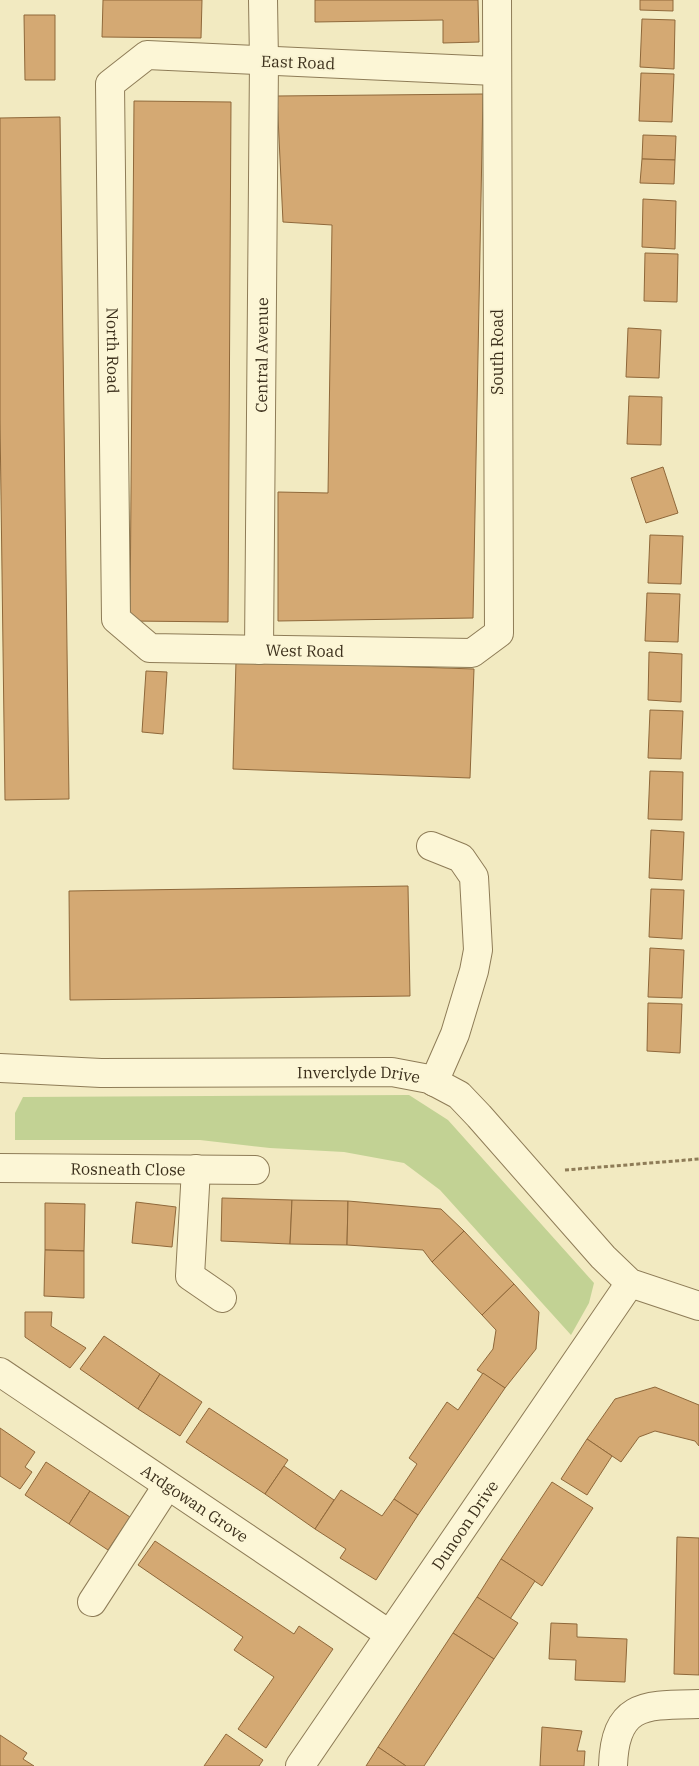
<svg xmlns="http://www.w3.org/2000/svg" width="699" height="1766" viewBox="0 0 699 1766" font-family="'IBM Plex Serif',serif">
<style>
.green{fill:#c2d294}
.building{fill:#d4a973;stroke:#8f683a}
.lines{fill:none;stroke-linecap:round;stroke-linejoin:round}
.minor-casing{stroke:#8e7c57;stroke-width:30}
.path{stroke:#8e7c57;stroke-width:3;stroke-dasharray:4 2.5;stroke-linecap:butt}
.minor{stroke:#fcf6d6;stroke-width:28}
.labels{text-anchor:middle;stroke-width:4;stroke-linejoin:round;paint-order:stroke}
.street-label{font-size:16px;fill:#3c301c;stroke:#f9f3d2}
</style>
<rect width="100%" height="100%" fill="#f2eac1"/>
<path class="green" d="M409 1095 448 1120 594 1283 589 1303 571 1335 440 1190 404 1163 344 1152 270 1148 200 1140H15V1113L23 1097Z"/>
<g class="building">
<path d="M103 0H202L201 38 102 37Z"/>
<path d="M315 0H478L479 42 443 43V20L315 22Z"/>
<path d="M640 0H673V11L640 10Z"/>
<path d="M24 15H55V80H25Z"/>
<path d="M642 19 675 20 674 69 640 67Z"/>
<path d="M641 73 674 74 672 122 639 121Z"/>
<path d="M483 94 473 618 278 621V492L328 493 332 225 283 222 277 96Z"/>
<path d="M134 101 231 102 228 622 130 621Z"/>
<path d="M60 117 69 799 5 800 0 420V118Z"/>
<path d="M643 135 676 136 675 160 642 159Z"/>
<path d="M642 159 675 160 674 184 640 183Z"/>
<path d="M643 199 676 201 675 249 642 247Z"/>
<path d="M645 253 678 254 677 302 644 301Z"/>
<path d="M628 328 661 330 659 378 626 377Z"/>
<path d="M629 396 662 397 661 445 627 444Z"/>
<path d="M663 467 678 513 646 523 631 478Z"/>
<path d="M650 535 683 536 681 584 648 583Z"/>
<path d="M647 593 680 594 678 642 645 641Z"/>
<path d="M649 652 682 654 681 702 648 700Z"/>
<path d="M236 661 474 669 470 778 233 769Z"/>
<path d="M146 671 167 672 163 734 142 732Z"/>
<path d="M650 710 683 711 681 759 648 758Z"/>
<path d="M650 771 683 772 682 820 648 819Z"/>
<path d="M651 830 684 832 682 880 649 878Z"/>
<path d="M408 886 410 996 70 1000 69 891Z"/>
<path d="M651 889 684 890 682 939 649 937Z"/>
<path d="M650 948 684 950 682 998 648 997Z"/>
<path d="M648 1003 682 1004 680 1053 647 1051Z"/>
<path d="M222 1198 292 1200 290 1244 221 1241Z"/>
<path d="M292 1200 348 1201 347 1245 290 1244Z"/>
<path d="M348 1201 441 1209 464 1231 432 1262 423 1250 347 1245Z"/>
<path d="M136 1202 176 1207 172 1247 132 1243Z"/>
<path d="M45 1203 85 1204 84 1251 45 1250Z"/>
<path d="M464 1231 514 1284 482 1315 432 1262Z"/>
<path d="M45 1250 84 1251V1298L44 1296Z"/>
<path d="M514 1284 539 1312 536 1349 505 1388 477 1370 493 1349 496 1330 482 1315Z"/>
<path d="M25 1312H52L51 1326 86 1348 70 1368 25 1337Z"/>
<path d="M104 1336 160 1374 138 1409 80 1369Z"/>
<path d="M483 1373 505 1388 418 1515 394 1499 417 1464 409 1458 447 1402 458 1410Z"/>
<path d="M160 1374 202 1402 180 1436 138 1409Z"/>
<path d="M655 1387 699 1405V1446L695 1441 655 1431 639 1437 621 1462 587 1439 615 1399Z"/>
<path d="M209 1408 288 1460 265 1494 186 1442Z"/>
<path d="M0 1428 35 1452 25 1467 32 1472 20 1489 0 1476Z"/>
<path d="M587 1439 612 1456 587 1495 561 1479Z"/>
<path d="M46 1462 90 1491 69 1524 25 1495Z"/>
<path d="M284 1466 334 1500 315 1529 265 1494Z"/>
<path d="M552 1482 593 1508 542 1586 501 1559Z"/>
<path d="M341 1490 382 1516 394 1499 418 1515 376 1580 340 1558 346 1549 315 1529Z"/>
<path d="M90 1491 130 1517 108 1550 69 1524Z"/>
<path d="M677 1537 699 1538V1675L674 1674Z"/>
<path d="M155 1541 294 1634 299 1626 333 1649 266 1748 238 1729 274 1677 234 1650 243 1637 138 1565Z"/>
<path d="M501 1559 535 1581 510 1619 477 1597Z"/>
<path d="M477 1597 518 1623 494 1659 453 1633Z"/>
<path d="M551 1623 577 1624V1637L627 1639 625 1682 575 1680 576 1660 549 1659Z"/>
<path d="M453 1633 494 1659 424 1766H406L378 1747Z"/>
<path d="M542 1727 582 1731 577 1751H585L584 1766H540Z"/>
<path d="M226 1734 263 1760 259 1766H204Z"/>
<path d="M0 1735 27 1753 23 1759 34 1766H0Z"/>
<path d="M378 1747 406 1766H366Z"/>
</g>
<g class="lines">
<defs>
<g id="minor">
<path id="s1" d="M495 71 147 55 110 84 116 619 150 648 472 653 499 633 497 0"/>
<path id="s2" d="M259 650 264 61 263 0"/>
<path d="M431 846 461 858 474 877 478 950 474 971 455 1034 434 1082"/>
<path id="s3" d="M0 1068 101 1073 392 1072 429 1079 459 1095 479 1116 603 1257 630 1283 699 1306"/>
<path id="s4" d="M0 1168 255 1170"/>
<path d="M196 1169 190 1276 222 1298"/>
<path id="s5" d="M0 1372 389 1634"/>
<path d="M92 1602 167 1486"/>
<path id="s6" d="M300 1766 630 1283"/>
<path d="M613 1766C615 1702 646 1705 699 1704"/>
</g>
</defs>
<use href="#minor" class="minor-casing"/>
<path class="path" d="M565 1170 699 1159"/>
<use href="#minor" class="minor"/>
</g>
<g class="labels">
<g class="street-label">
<text transform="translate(298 62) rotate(2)" y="6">East Road</text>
<text dy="6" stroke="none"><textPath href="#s1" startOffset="662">North Road</textPath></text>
<text transform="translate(497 352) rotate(-90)" y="6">South Road</text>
<text dy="6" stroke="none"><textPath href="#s2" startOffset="295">Central Avenue</textPath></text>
<text dy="6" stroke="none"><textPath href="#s1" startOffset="1130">West Road</textPath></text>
<text dy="6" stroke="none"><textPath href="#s3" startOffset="359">Inverclyde Drive</textPath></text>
<text dy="6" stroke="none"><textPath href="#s4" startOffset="128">Rosneath Close</textPath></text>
<text dy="6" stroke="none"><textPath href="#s5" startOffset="235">Ardgowan Grove</textPath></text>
<text dy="6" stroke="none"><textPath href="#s6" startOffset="292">Dunoon Drive</textPath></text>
</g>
</g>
</svg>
